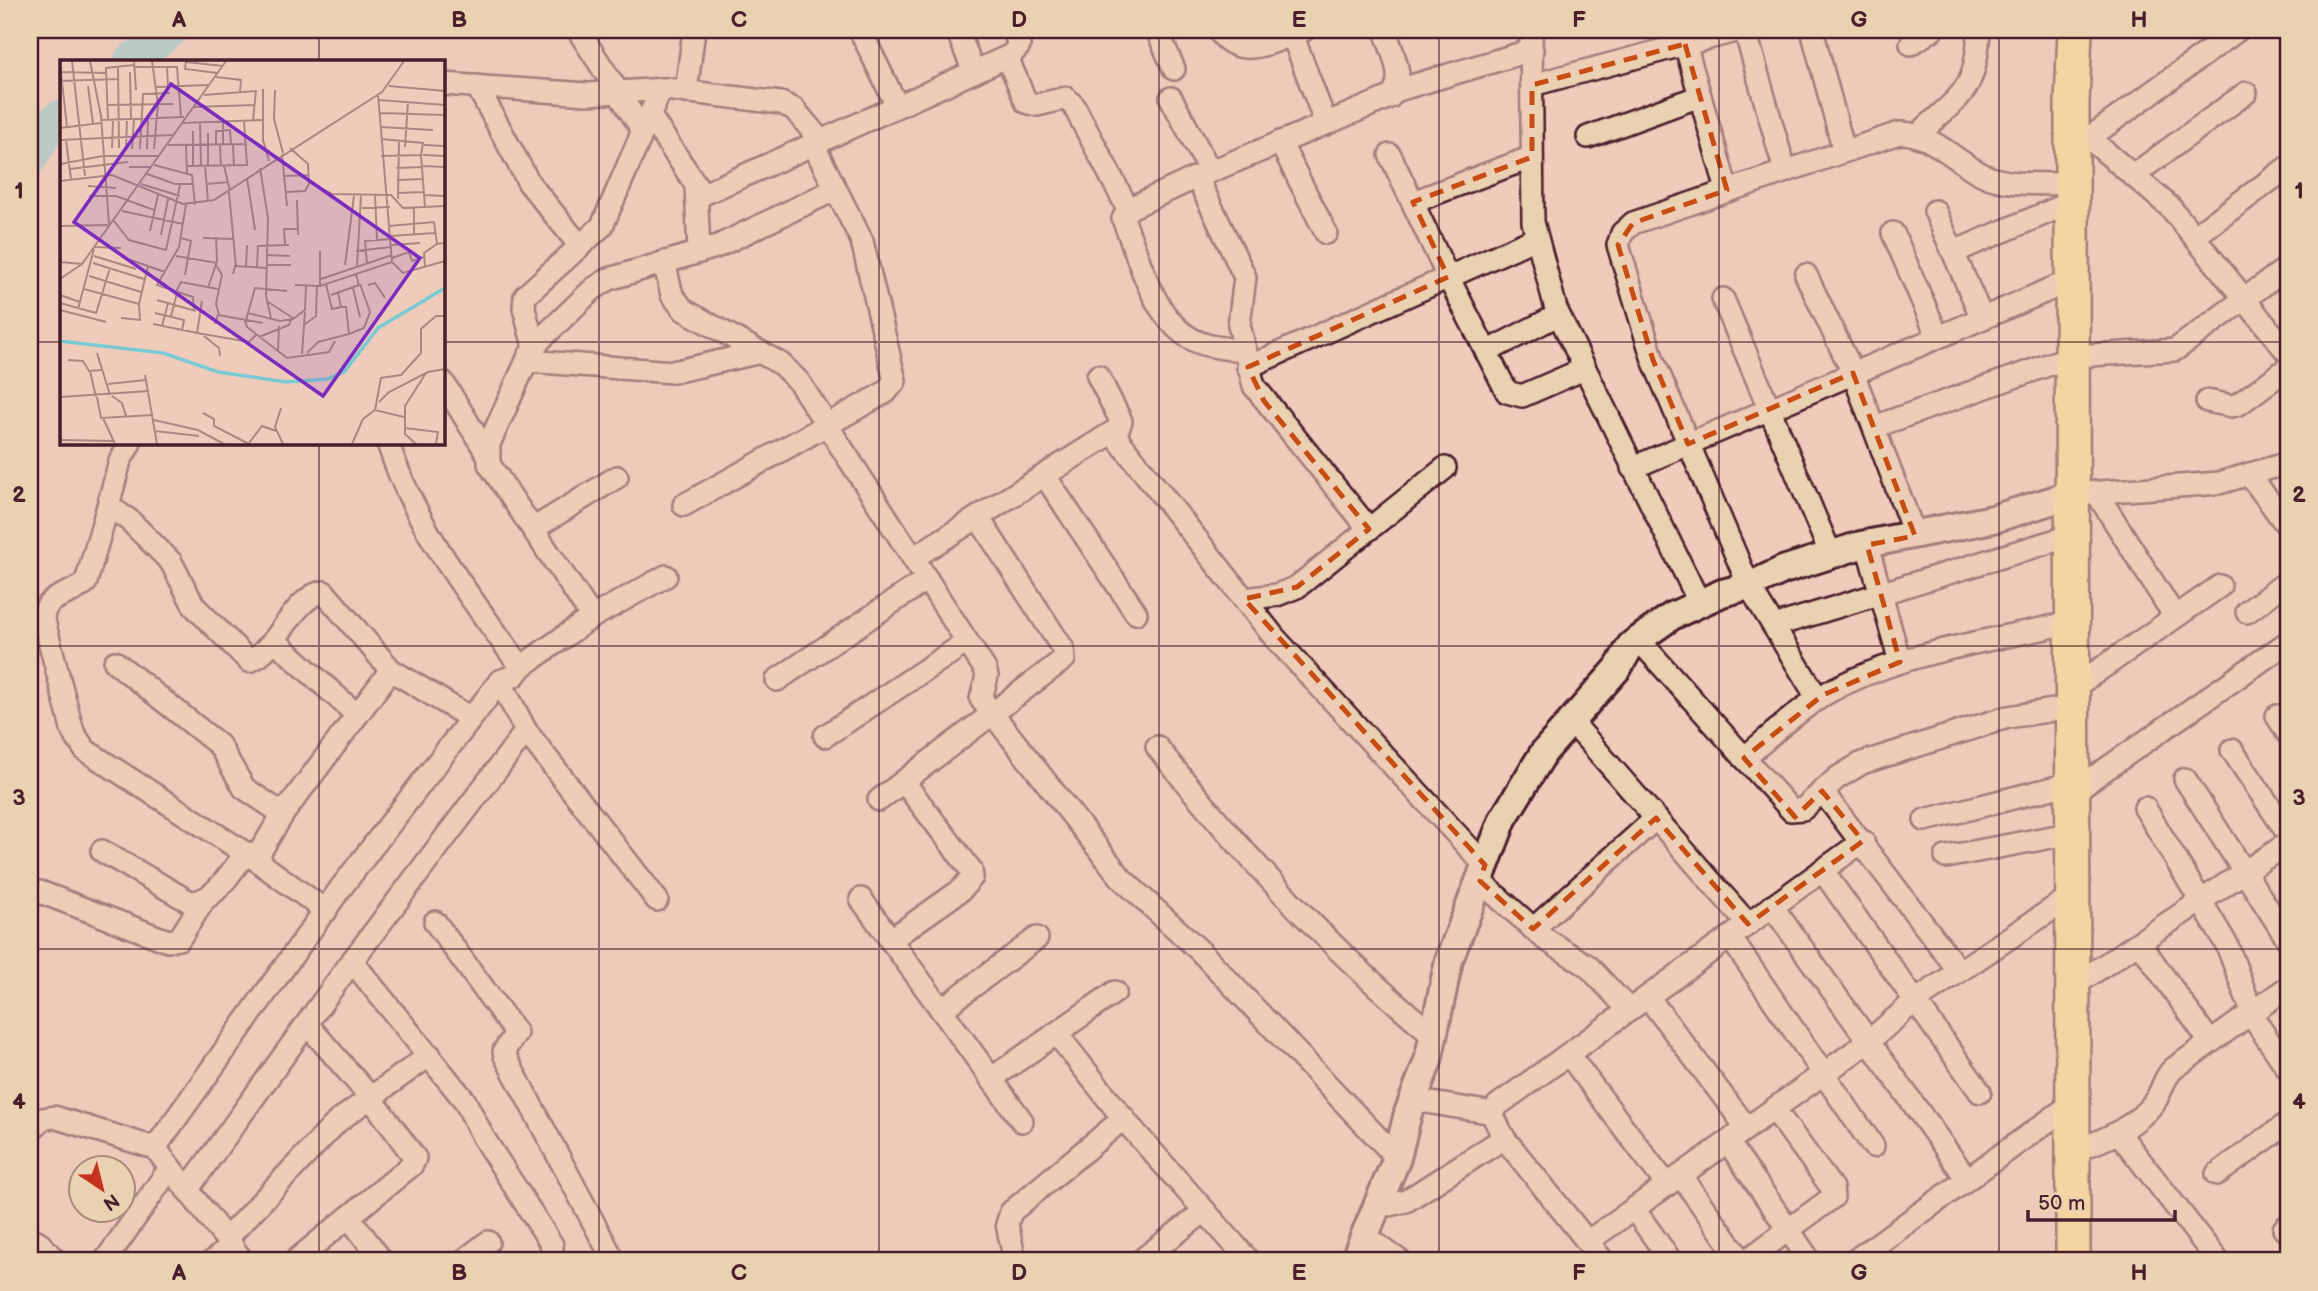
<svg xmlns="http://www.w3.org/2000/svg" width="2318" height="1291" viewBox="0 0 2318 1291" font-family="'Balsamiq Sans',sans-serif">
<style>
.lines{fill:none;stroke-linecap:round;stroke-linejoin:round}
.river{stroke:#7acad4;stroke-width:35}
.minor-casing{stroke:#4a1f2b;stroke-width:26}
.tertiary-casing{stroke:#4a1f2b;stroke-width:32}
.primary-casing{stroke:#4a1f2b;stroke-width:38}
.minor{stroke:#ead1b2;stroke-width:21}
.tertiary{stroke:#ead1b2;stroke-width:26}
.primary{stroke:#fddf80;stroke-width:33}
.marked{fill:none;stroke:#c84d12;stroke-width:5;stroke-dasharray:14 9;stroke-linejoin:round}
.grid{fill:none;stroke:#4a1f2b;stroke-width:2;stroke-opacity:0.55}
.inset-river{fill:none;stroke:#7acad4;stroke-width:3.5}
.inset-road{fill:none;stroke:#ac8681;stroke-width:2}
.view{fill:#7b2cbf;fill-opacity:0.15;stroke:#7b2cbf;stroke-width:3.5}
.inset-edge{fill:none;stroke:#4a1f2b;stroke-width:3.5}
.neatline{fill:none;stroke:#4a1f2b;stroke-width:2.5}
.grid-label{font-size:23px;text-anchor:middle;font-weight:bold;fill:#4a1f2b}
</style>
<rect width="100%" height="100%" fill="#eecbbb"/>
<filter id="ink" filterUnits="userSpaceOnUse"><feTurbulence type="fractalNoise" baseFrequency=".0143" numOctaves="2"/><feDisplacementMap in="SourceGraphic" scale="14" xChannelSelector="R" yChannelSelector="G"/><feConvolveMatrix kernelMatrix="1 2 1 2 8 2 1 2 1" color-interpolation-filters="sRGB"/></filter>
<g filter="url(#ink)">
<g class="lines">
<g class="river">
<path d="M131 61 171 30"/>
<path d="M30 158 50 125 61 117"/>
</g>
<defs>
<g id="minor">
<path d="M578 30 643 131"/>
<path d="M860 30 897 106"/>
<path d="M957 30 974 72"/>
<path d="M1157 30 1174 69"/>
<path d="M1218 30C1240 63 1275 40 1304 30"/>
<path d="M1531 30 1533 222 1556 309 1700 604"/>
<path d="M1745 30 1785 171"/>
<path d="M1812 30 1844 151"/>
<path d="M1292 34 1326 124"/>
<path d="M1685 44 1727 190"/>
<path d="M1911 44 1932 30"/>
<path d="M1007 57 1026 102 1037 105 1066 98 1074 106 1128 209 1123 219C1141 261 1155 332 1207 345 1219 348 1232 349 1245 351"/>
<path d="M443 84 588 94 665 89 781 103 794 109 820 140"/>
<path d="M1532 85 1739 30"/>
<path d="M477 86 529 183 580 246"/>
<path d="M1398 90 1532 50"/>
<path d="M686 92 694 30"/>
<path d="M1171 98 1210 171"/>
<path d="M650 116 696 185 699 252"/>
<path d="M1917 136C1961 94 1976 93 1979 30"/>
<path d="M1588 137 1700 96"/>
<path d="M2089 138 2170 207 2288 353"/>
<path d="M1280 142 1326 233"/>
<path d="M2078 146 2238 30"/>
<path d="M1390 155 1448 277 1507 392 1522 396 1584 369"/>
<path d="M2135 174 2246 93"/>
<path d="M1197 177 1245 277 1239 325 1254 386 1369 529"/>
<path d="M699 196 1011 55 1019 46 1014 30"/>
<path d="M1413 202 1532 157"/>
<path d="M1128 209 1197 177 1390 97C1408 80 1391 51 1385 30"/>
<path d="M1935 211 1982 318"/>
<path d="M1893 233 1938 337"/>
<path d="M2195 236 2288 167"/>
<path d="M1954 252 2072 202"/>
<path d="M664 262 672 295 684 310 781 364 799 382 985 669 987 676 981 699 1122 879 1200 951 1397 1158"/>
<path d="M1806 275 1853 373 1915 536"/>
<path d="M1723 299 1831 555"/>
<path d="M534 347 524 308 525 296 602 226 661 89"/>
<path d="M1486 352 1558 315"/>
<path d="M527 361 673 372 761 352"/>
<path d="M1248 367 1536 238"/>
<path d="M443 382 488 455"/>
<path d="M2207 401 2232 406 2239 404 2288 368"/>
<path d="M1874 427 2073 356 2175 350 2288 267"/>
<path d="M1113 433 1275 638 1485 865"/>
<path d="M130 443 120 461 108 506 129 520 171 562 194 606 249 661 259 656 274 640 357 715"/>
<path d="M388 443C415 527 469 596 521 667"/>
<path d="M1632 468 2072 280"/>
<path d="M2249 474 2288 527"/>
<path d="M1045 476 1136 613"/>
<path d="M2096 492 2175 617"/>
<path d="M2073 494 2219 483 2288 463"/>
<path d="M684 505 886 392 895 381 862 241 813 144"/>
<path d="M108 506 86 582C72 596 46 594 43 617L73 732 85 750 261 863"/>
<path d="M533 529 617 477"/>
<path d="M1867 545 1900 662"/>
<path d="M913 558 1118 429 1121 421 1098 376"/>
<path d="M1244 599 1277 595 1297 587 1445 468"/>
<path d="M2247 612 2288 581"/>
<path d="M592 617 489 464V444L529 356 540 340 593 289 609 279 716 247 834 190"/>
<path d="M1774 626 2073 535"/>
<path d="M274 640C286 625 304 593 324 592L391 670 469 717"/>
<path d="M1639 640 1791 810 1803 809 1837 778 1862 763 2008 717 2073 707"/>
<path d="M115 662 219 745 244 788 283 814"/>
<path d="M777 680 927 579"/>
<path d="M500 681 526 731 657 900"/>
<path d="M2073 688 2220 586"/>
<path d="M1818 699 1749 586 1653 360 1618 245 1622 233 1633 223 1899 133C1934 132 1959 167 1991 178 2016 186 2046 183 2072 184"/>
<path d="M2277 716 2288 734"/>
<path d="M1572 722 1748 924"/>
<path d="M825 736 967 642"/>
<path d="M1157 747C1240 852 1329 949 1432 1034"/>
<path d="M2232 750 2288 834"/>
<path d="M1744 758C1770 737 1796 711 1825 694 1899 652 1991 641 2073 622"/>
<path d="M2185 779 2288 940"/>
<path d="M1822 791 1959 971"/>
<path d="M2073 792 2288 642"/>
<path d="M879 800 1064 659 1063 649 978 517"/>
<path d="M2145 808 2227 945 2256 1022 2288 1069"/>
<path d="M1925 820 2073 783"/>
<path d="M102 851 190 902C214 904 232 869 246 853"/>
<path d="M1946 857 2073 833"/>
<path d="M1822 870 1980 1092"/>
<path d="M1480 881 1545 939 1588 966 1629 1010"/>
<path d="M40 892 168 941 179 939 204 900"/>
<path d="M861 899 1022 1121"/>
<path d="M1772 906 1967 1179"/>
<path d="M326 911 264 866 258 855 283 814 391 670"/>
<path d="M435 922 516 1033 504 1051 505 1056 614 1261"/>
<path d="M1533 929 1656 818"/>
<path d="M1730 937 1873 1146"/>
<path d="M890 940 961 890 972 877 971 870 904 782"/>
<path d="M2139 942 2210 1042"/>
<path d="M352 961 465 1101 483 1137 552 1245V1261"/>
<path d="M2073 986 2288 843"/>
<path d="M1648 997 1747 1128"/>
<path d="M941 1010 1037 938"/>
<path d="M1056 1033 1127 1123 1249 1261"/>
<path d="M1569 1055 1667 1185"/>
<path d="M991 1079 1115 992"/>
<path d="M1414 1100 1493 1113"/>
<path d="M30 1131 42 1119 54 1117 155 1148 243 1261"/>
<path d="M2118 1132 2218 1261"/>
<path d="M1728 1142 1810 1261"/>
<path d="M155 1148 340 889 500 681 514 676 521 667 592 617 666 576"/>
<path d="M2073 1151C2103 1141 2139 1126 2157 1098 2163 1087 2164 1078 2173 1069L2288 987"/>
<path d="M2217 1174 2288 1123"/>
<path d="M1681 1176 1739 1257 1745 1261"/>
<path d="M187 1190 352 961 526 731"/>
<path d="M1378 1203 1390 1205 1406 1201 1504 1138"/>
<path d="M1634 1209 1671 1261"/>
<path d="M349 1217 382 1261"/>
<path d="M2284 1229 2288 1225"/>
<path d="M1365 1236 1400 1261"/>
<path d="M227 1238 338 1121 430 1055"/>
<path d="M30 1239 37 1241 56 1261"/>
<path d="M1587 1242 1868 1042 1915 1001 2073 895"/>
<path d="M105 1261 170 1168"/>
<path d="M213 1261 232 1245"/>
<path d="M295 1261 412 1165 415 1158 371 1098 307 1024"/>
<path d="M463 1261 488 1242"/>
<path d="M1015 1261 1007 1224 1011 1212 1124 1118"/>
<path d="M1140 1261 1205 1211"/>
<path d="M1603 1261 1504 1138 1492 1114 1498 1105 1863 841"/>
<path d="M1746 1261 1833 1197 1832 1188 1774 1109"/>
<path d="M1854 1261 2073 1103"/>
</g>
<path id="tertiary" d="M1354 1261 1397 1158 1408 1113 1428 1061 1449 960 1503 819 1544 752 1618 668 1631 645 1672 616 1722 593 1749 586 1783 570 1861 545 1993 519 2073 494"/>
<path id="primary" d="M2073 1261 2072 102 2075 30"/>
</defs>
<use href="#minor" class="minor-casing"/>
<use href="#tertiary" class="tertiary-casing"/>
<use href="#primary" class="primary-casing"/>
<use href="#minor" class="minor"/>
<use href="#tertiary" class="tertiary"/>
<use href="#primary" class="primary"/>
</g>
</g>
<path d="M0 0H2318V1291H0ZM1685 44 1727 190 1633 223 1618 245 1653 360 1688 444 1853 373 1915 536 1867 545 1900 662 1823 695 1744 758 1795 817 1822 791 1863 841 1748 924 1656 818 1533 929 1480 881 1485 865 1244 599 1297 587 1369 529 1264 401 1248 367 1448 277 1413 202 1532 157V85Z" fill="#eecbbb" fill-opacity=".55" fill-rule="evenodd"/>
<path class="marked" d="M1685 44 1727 190 1633 223 1618 245 1653 360 1688 444 1853 373 1915 536 1867 545 1900 662 1823 695 1744 758 1795 817 1822 791 1863 841 1748 924 1656 818 1533 929 1480 881 1485 865 1244 599 1297 587 1369 529 1264 401 1248 367 1448 277 1413 202 1532 157V85Z"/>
<path class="grid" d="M319 30V61M599 30V1261M879 30V1261M1159 30V1261M1439 30V1261M1719 30V1261M1999 30V1261M30 342H61M443 342H2288M319 443V1261M30 646H2288M30 949H2288"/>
<g transform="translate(60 60)">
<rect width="385" height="385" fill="#eecbbb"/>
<path class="inset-river" d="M0 281 103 293 158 312 226 322 267 319 284 312 318 268 385 228"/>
<path class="inset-road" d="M12 1 25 116M30 1 41 56 49 164M74 1 76 30M92 1 98 44 94 89M126 1 125 9 157 13M126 2 163 6M0 4 7 67M58 6 59 88M107 6 108 27M74 7H117L121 56M1 12 46 13M70 12 71 59M156 17 181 20 180 32M0 21 58 19M28 26 33 64M329 26 385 31M97 27 148 25M203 29V80L209 101M215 30 214 59 223 93M318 34 332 202 343 213 385 201M144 35 196 31M319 40 385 45M47 45 113 44M134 47 194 45M320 53 385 55M41 60 124 57M48 60 46 8 74 5M193 61 196 30M140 62 141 106M123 63 202 60M321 67 373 70M0 68 41 63M133 71V106M321 79 363 83 361 95M0 80 114 75M6 80 11 119M156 84V71L170 70 171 84M160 84 161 106M163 84V62M173 84 174 106M108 85 186 84M126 85 127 115M364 85 385 86M345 87 348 42M52 88 53 60M66 88 67 59M72 89 74 59M80 89 83 34 110 33M87 89 88 59M222 94 227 146M363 95 385 96M321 96 361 95 365 147M0 104 43 96H99M94 105 132 115 135 145M126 106 187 105 184 61M145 106 148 141M148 106V73M164 106 170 131M362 106 385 107M69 107H92M200 108 208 158 206 236 211 258M336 108 362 107M10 109 68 102M87 114 115 124H133M225 116 249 115M187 118 195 170M337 120 363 119M0 121 52 115 123 144 154 140 322 32 344 1M249 122 272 134 331 135 343 148 385 146M81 124 120 136M147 124 168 122M28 126 56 128M169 132 176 207M226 132 245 131 249 124 248 104 230 88M337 133 364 132M315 135 317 180M364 135 385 136M29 136H56L94 150M338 139 339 80M237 140 238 175M126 144 119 187 97 225 133 237 134 250M302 148 330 147M62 151 123 164M54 161 69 180 106 190 120 125M0 166 48 165M329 166 374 162 377 184 385 183M90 171 98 135M101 175 108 139M354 175V148M330 176 375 173M121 178 131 181 125 215M143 178 174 179M0 181 1 202M225 185 224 169H238M331 185 360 183M35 187 61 188M260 191V226M296 191 331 187M207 195 230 196M34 196 76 209M116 196 157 203M62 197 105 212M332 198 349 192 352 201 364 197M0 202 22 204M33 203 84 219M307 204 305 181 331 179M156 205 162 215 156 244 159 255M207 205H231M285 205 294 136M365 206 364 193 377 184M186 207 187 185M197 207 198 186 229 185M297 207 301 135M173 214 175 206 207 208M29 216 81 232M0 219 22 204 166 1M261 219 332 195M266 224 272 249 281 247M235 225 260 226 332 202M308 225 315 223 325 238M148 228 157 201 156 177M293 228 300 257M24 229 79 244M116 232 121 222 158 229M42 234 50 208M0 235 20 242M271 235 299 225 296 214M97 240 136 251M142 241 137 273 189 282 196 275M208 242 233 258M0 243 36 253 42 234M18 249 34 189M0 250 46 262M95 253 124 260 122 271M188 253 220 261 233 259 245 250 246 226M111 256 117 233M61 258 80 260 79 244 88 206M185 260 187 267 227 298 269 292 275 281M186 260 195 228 227 231M93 264 137 273M155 264 158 255 203 263M244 265 256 256 257 226M102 266 108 243M289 274 304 268 310 252 300 224M144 276 159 288 160 296M199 277 229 265 231 260M218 291 219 266M37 293 50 335M247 293 258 282 289 274 286 247H281L278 233M242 294 245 252M8 300 23 301 29 311 41 310M30 311 36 337M85 315 97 384M48 324 86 320M52 336 62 343 66 356M0 337 89 331M37 337 41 358 93 355M319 342 329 332 368 312 385 309M221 348 215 367 223 384M315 350 321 318 341 315 361 293V269L376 256H385M143 353 154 359V366L189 384M43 358 55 384M94 360 138 370 164 384M345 368 378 372 376 384M95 371 139 376M0 380 54 381M189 383 202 366 216 371M292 384 303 359 315 350 344 357M356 384 345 374V346L366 313"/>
<path class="view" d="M111 24 360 198 263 336 14 162Z"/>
<rect width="385" height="385" class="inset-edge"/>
</g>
<rect width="2318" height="1291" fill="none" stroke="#ead1b2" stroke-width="77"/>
<g transform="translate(102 1189) rotate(145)"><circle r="33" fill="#ead1b2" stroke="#aa8a7c" stroke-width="2"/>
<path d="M0-5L12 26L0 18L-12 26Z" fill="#c8321e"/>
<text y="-10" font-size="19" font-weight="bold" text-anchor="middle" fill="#4a1f2b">N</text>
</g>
<path d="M2028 1210v10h147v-10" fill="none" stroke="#4a1f2b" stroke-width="3.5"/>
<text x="2038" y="1210" font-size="21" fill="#4a1f2b" stroke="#ead1b2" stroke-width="5" paint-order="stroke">50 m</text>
<rect x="38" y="38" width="2242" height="1214" class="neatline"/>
<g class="grid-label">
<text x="179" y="27">A</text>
<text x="459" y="27">B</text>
<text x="739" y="27">C</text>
<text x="1019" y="27">D</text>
<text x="1299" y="27">E</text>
<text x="1579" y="27">F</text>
<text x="1859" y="27">G</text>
<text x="2139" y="27">H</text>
<text x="19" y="198">1</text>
<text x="2299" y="198">1</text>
<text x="19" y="502">2</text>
<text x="2299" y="502">2</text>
<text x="19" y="805">3</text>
<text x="2299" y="805">3</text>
<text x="19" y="1109">4</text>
<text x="2299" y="1109">4</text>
<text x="179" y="1280">A</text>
<text x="459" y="1280">B</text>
<text x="739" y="1280">C</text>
<text x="1019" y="1280">D</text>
<text x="1299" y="1280">E</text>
<text x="1579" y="1280">F</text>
<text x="1859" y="1280">G</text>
<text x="2139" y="1280">H</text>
</g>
</svg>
